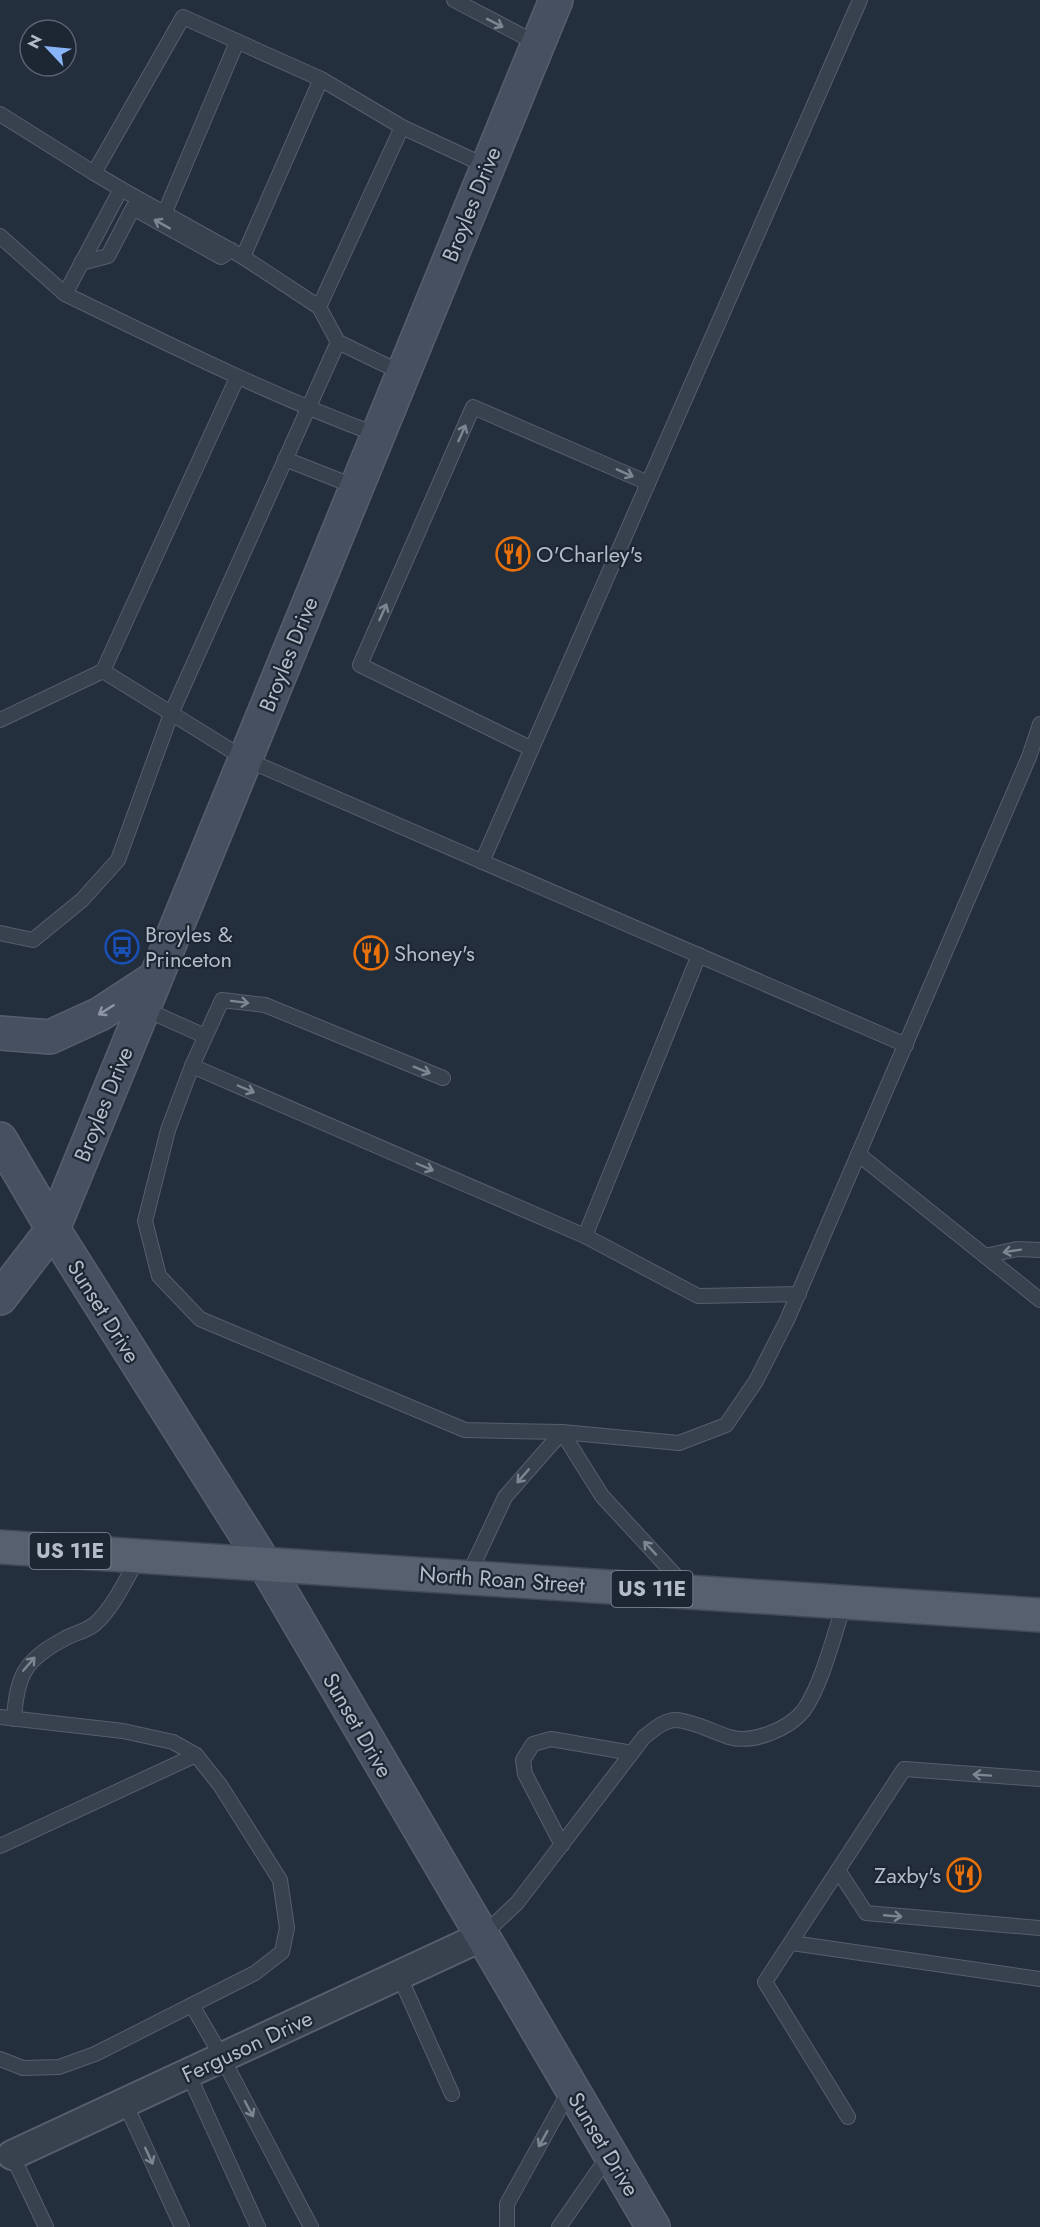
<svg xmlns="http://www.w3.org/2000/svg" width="1040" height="2227" viewBox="0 0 1040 2227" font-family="Jost,sans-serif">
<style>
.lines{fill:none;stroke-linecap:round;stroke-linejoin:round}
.lane-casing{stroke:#565f6c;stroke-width:16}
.street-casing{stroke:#565f6c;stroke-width:32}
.secondary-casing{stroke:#565f6c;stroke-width:36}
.primary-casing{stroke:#414a57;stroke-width:36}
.lane{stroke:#38414e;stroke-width:14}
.street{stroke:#38414e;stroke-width:28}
.secondary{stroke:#465061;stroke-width:33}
.primary{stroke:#56606e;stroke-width:33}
.oneway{stroke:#7c8592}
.oneway2{stroke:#8e96a5}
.labels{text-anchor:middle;stroke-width:4.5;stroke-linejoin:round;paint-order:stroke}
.shield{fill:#1d2633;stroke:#878f9c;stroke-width:1.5}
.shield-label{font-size:21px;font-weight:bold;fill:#b4bcc9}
.street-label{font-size:22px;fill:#b4bcc9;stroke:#1d2633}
.poi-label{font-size:22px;fill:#b4bcc9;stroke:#1d2633;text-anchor:start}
</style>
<rect width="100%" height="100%" fill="#242f3e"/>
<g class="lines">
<defs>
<g id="lane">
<path d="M454 0 538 44"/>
<path d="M0 114 94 173 183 17 321 79 402 127"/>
<path d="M94 173 121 189"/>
<path d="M165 212 237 42"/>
<path d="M0 236 65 294"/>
<path d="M243 257 321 79"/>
<path d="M81 263 108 256 133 208 221 257 231 250"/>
<path d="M319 307 402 127 486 166"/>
<path d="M338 342 402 373"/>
<path d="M285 459 356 487"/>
<path d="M103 671 245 759 906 1045"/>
<path d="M0 720 103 671 237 378"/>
<path d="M530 748 360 665 473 407 648 483"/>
<path d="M482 862 860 0"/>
<path d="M0 933 33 940 82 900 118 860 171 714 338 342 319 307 243 257 121 189 65 294C168 344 270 395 378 435"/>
<path d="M142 1008 205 1036"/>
<path d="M192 1066 585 1236 698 1296 799 1294"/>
<path d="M443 1078 265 1005 222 1000 192 1066 168 1130 145 1221 159 1276 200 1319 465 1430 562 1432 679 1443 726 1425 756 1381 787 1320 1029 757 1040 724"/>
<path d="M858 1154 1040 1300"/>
<path d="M585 1236 699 955"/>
<path d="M985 1256 1017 1249 1040 1250"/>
<path d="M468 1576 505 1497 562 1432 602 1496 686 1587"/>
<path d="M0 1717 123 1731 173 1742 196 1755 220 1785 280 1880 287 1928 282 1952 255 1973 95 2054 59 2067 23 2068 0 2059"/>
<path d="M14 1719C17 1676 24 1660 64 1639 74 1633 88 1631 96 1623 115 1605 126 1579 139 1557"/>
<path d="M562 1845 525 1774 523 1760 533 1744 551 1739 632 1753"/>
<path d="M0 1846 196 1755"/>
<path d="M838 1870 866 1913 1040 1928"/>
<path d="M483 1935 517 1903 644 1737C654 1730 663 1720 676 1720 693 1721 713 1732 729 1737 753 1744 789 1729 804 1710 823 1682 834 1634 845 1602"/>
<path d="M792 1943 1040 1979"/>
<path d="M399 1975 452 2094"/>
<path d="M192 2005 222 2057 311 2227"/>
<path d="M188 2073 258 2227"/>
<path d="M125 2103 182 2227"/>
<path d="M848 2117 765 1982 904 1769 1040 1779"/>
<path d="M10 2156 12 2155 46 2227"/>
<path d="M507 2227V2204L570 2090"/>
<path d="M559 2227 609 2155"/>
</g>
<path id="street" d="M12 2155 481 1937"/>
<g id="secondary">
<path d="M0 1033 50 1037 100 1014 155 978"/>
<path d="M0 1139 53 1229 264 1563 653 2227"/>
<path d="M0 1298 53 1229 556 0"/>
</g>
<path id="primary" d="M0 1547 1040 1615"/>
</defs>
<use href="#lane" class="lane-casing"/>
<use href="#street" class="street-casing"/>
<use href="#secondary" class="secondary-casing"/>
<use href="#primary" class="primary-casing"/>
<use href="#lane" class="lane"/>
<use href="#street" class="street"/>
<use href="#secondary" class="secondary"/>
<use href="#primary" class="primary"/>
</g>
<defs><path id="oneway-shaft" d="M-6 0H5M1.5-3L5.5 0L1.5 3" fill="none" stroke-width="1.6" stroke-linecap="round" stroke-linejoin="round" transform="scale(1.5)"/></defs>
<g class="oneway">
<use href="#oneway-shaft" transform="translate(495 23) rotate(27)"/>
<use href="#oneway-shaft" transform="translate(162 224) rotate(-151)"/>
<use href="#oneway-shaft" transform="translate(462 433) rotate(-66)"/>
<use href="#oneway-shaft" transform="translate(625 473) rotate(24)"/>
<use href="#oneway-shaft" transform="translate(383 612) rotate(-66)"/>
<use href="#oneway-shaft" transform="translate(240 1002) rotate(7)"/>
<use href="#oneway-shaft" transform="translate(422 1070) rotate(22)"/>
<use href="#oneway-shaft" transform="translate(246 1089) rotate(23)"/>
<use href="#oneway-shaft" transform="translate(425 1167) rotate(23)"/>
<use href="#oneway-shaft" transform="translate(1012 1251) rotate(171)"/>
<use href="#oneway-shaft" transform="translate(523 1476) rotate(131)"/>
<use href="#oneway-shaft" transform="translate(650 1548) rotate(-133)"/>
<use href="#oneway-shaft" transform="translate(29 1664) rotate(-49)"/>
<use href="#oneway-shaft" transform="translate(982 1775) rotate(-176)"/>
<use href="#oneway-shaft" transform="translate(893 1916) rotate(5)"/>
<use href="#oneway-shaft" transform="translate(249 2109) rotate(62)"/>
<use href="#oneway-shaft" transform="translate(543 2139) rotate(119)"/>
<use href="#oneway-shaft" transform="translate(149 2156) rotate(65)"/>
</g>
<use class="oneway2" href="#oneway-shaft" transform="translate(106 1010) rotate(148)"/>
<defs>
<symbol id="restaurant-ring" viewBox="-11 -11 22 22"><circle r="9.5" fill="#1d2633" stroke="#e8710a" stroke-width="1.5"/><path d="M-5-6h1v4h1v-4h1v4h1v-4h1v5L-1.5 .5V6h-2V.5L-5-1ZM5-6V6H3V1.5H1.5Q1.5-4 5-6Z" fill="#e8710a"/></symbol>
<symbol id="bus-ring" viewBox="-11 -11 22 22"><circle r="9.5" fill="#1d2633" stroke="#1a4fb4" stroke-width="1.5"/><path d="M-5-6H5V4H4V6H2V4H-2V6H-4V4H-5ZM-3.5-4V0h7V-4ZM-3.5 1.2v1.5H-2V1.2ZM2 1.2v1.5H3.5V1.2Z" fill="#1a4fb4"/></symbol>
</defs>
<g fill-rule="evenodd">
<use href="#restaurant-ring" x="494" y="535" width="38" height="38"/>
<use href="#bus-ring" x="103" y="928" width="38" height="38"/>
<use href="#restaurant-ring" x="352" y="934" width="38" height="38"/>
<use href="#restaurant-ring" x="945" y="1856" width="38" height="38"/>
</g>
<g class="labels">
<g class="shield">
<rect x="29.5" y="1533" width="81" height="36" rx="4.5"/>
<rect x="611.5" y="1571" width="81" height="36" rx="4.5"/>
</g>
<g class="shield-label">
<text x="70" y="1558">US 11E</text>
<text x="652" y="1596">US 11E</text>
</g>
<g class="street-label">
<text transform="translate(471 204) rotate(-68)" y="8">Broyles Drive</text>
<text transform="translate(288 654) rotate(-68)" y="8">Broyles Drive</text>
<text transform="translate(103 1104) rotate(-68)" y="8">Broyles Drive</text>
<text transform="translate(104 1311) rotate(58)" y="8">Sunset Drive</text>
<text transform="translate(502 1579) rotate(4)" y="8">North Roan Street</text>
<text transform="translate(358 1725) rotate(60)" y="8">Sunset Drive</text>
<text transform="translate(247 2046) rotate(-25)" y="8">Ferguson Drive</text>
<text transform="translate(604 2144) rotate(59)" y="8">Sunset Drive</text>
</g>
<g class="poi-label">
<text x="536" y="562">O'Charley's</text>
<text x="145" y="942">Broyles &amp;<tspan x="145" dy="25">Princeton</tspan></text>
<text x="394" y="961">Shoney's</text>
<text x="941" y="1883" text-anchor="end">Zaxby's</text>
</g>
</g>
<g transform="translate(48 48) rotate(296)"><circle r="28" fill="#1d2633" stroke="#59626f" stroke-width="1.5"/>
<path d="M0-4.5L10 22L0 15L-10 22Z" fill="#8ab4f8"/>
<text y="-9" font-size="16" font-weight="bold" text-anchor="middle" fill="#b4bcc9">N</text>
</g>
</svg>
